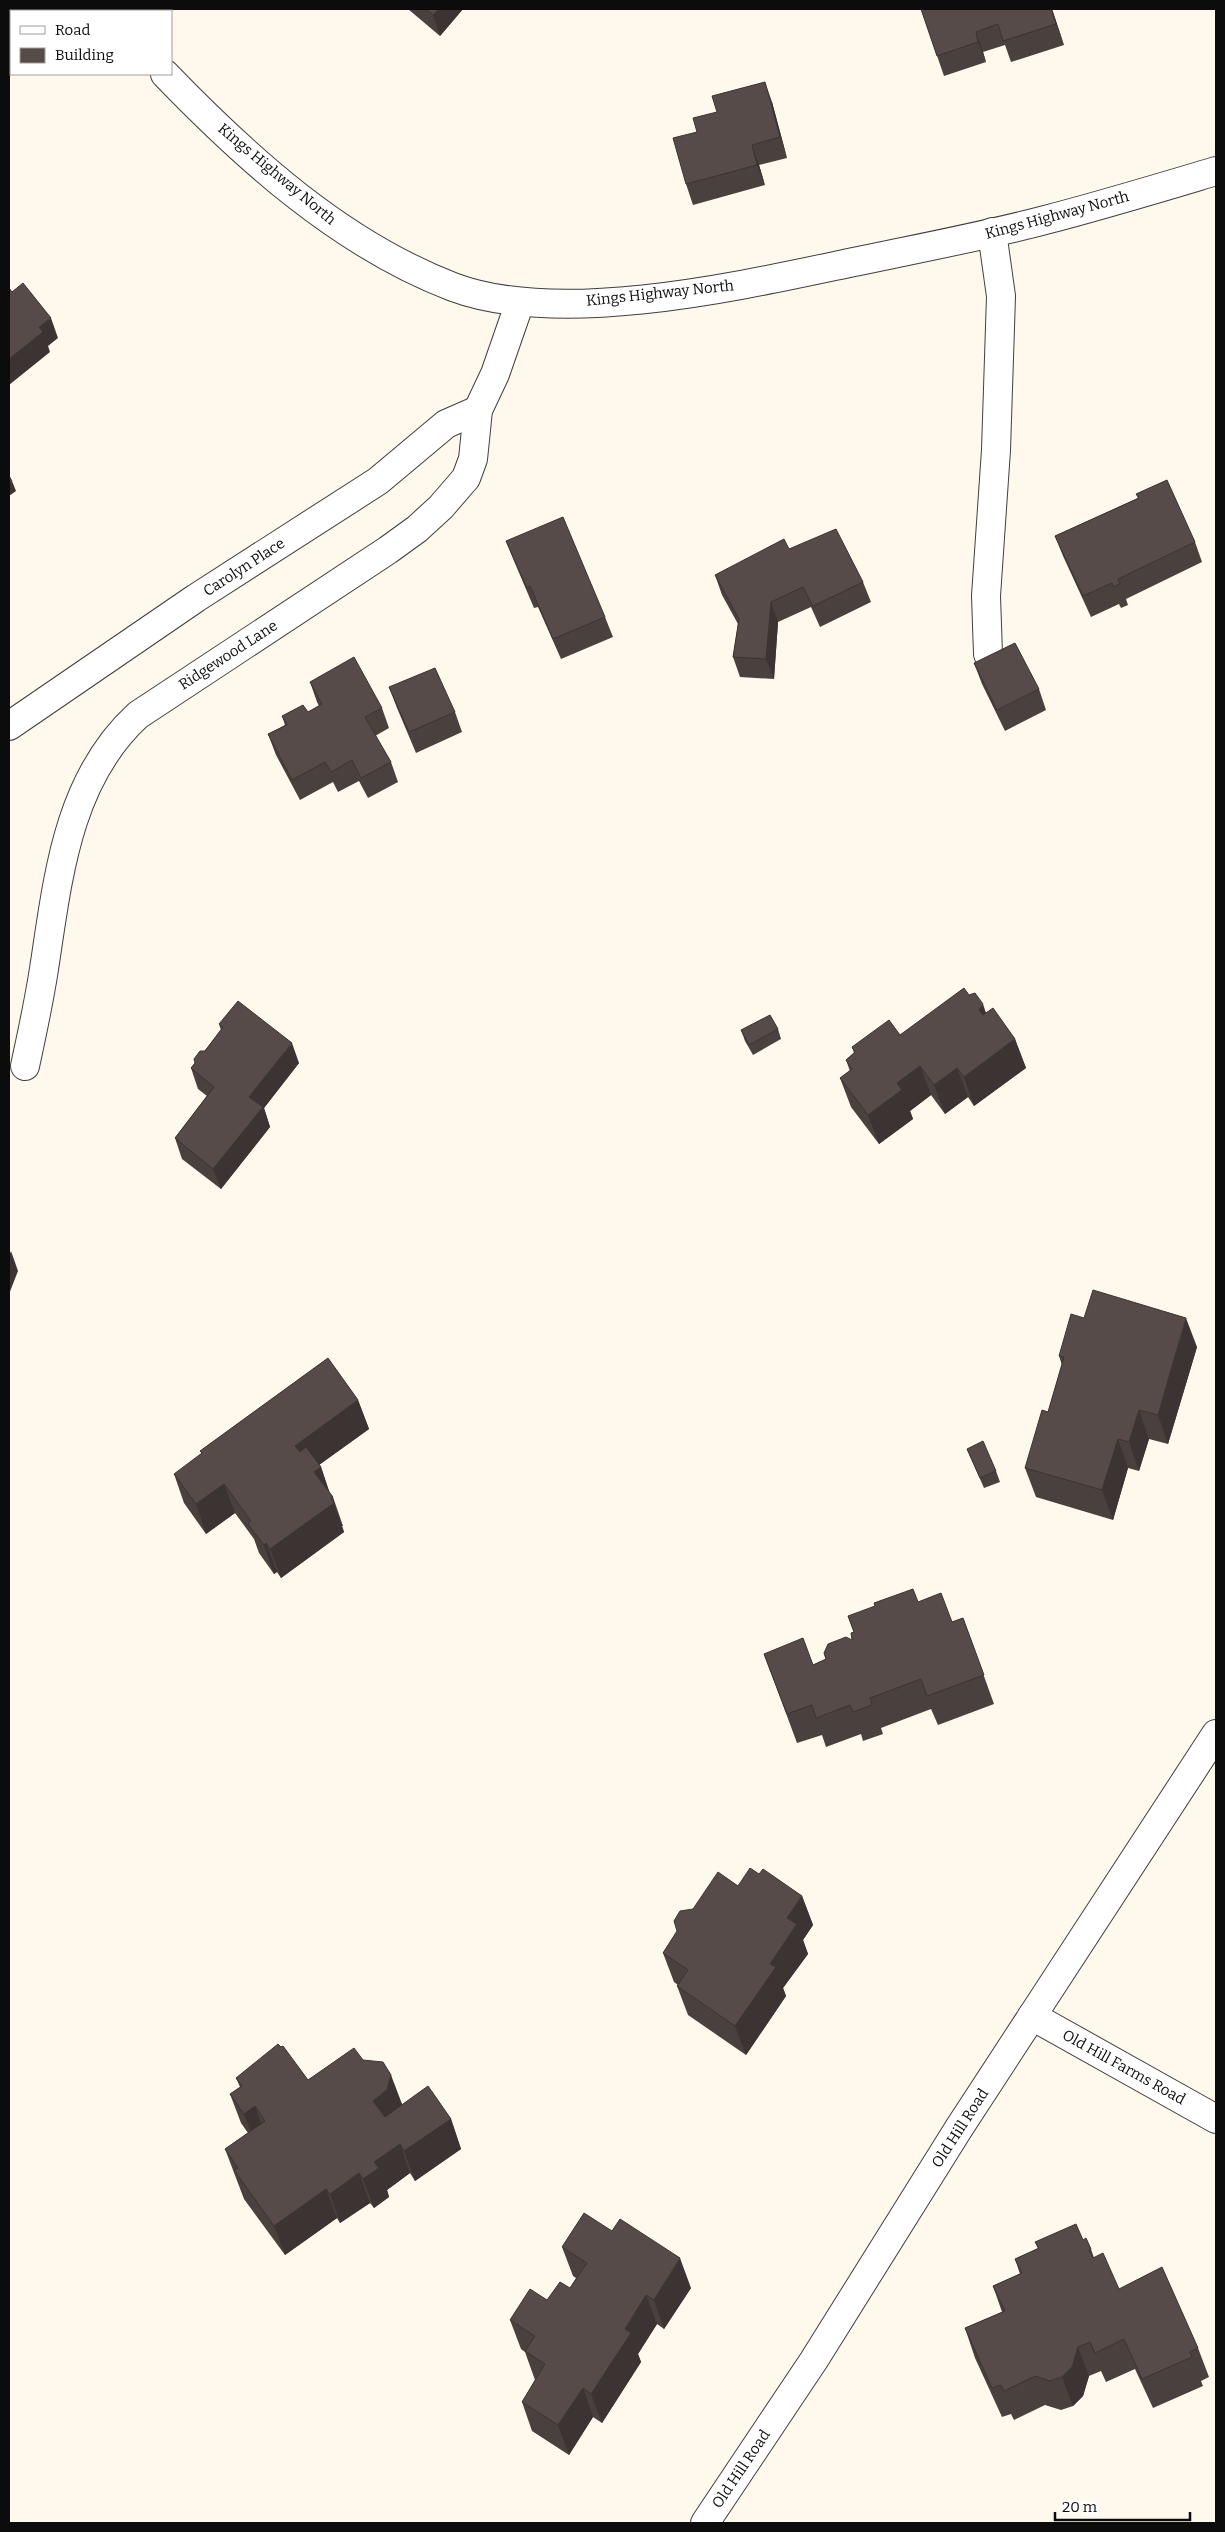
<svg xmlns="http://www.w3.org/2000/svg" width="1225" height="2532" viewBox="0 0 1225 2532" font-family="Bitter,serif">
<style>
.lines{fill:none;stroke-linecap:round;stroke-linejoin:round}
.minor-casing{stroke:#3f3f3f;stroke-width:30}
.minor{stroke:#fff;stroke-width:28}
.wall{fill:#4a403e}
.shaded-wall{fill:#3c3432}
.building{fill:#564b48;stroke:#3c3432}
.labels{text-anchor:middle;stroke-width:5;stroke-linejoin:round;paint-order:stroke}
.street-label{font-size:15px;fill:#0c0c0c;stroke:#fff}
</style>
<rect width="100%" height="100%" fill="#fff8ec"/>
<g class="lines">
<defs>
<g id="minor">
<path d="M107 9 109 11"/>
<path d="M165 74C247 159 341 244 453 287 559 327 740 286 849 263 915 249 981 237 1045 220 1103 205 1159 188 1216 171"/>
<path d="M988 654 986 596 996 450 1001 296 992 232"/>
<path d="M9 726 196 598 378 481 446 424 478 410"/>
<path d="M25 1066C32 1034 39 1001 44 969 58 878 67 780 138 715L388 550 417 529 441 507 466 478 473 459 478 410 495 374 520 302"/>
<path d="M1032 2016 1216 2119"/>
<path d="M705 2523 814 2360 959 2128 1216 1734"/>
</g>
</defs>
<use href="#minor" class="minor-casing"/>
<use href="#minor" class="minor"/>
</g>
<g class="wall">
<path d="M408 9H463L440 36Z"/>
<path d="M921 9H1052L1064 45 1011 62 1005 45 983 52 986 62 944 76Z"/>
<path d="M772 102 787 158 759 165 765 185 693 205 686 184 697 132 717 112Z"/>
<path d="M1136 494 1195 542 1202 562 1126 599 1128 605 1121 608 1119 604 1091 617 1063 556 1055 536 1138 498Z"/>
<path d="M506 541 605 617 613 637 561 659 538 607 534 608 514 561Z"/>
<path d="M789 549 863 582 871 602 820 627 811 607 778 622 774 679 740 677 733 657 738 624 722 595 715 575Z"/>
<path d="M974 663 1039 689 1046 710 1005 731 982 684Z"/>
<path d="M310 682 382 708 389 728 375 736 391 762 398 782 368 798 359 781 338 792 333 782 300 800 276 755 268 734 285 725 282 716 308 712 319 706 317 702Z"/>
<path d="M389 687 455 712 462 732 416 753 397 708Z"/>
<path d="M969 995 986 1013 1015 1039 1026 1068 974 1106 968 1097 945 1114 931 1095 910 1111 913 1119 879 1144 851 1107 840 1078 850 1071 846 1060 854 1053 852 1047 900 1035Z"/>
<path d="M219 1024 299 1063 264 1108 270 1127 221 1189 182 1159 175 1138 207 1096 198 1089 191 1068 221 1030Z"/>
<path d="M778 1029 781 1039 753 1055 745 1041 741 1030Z"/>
<path d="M1084 1318 1197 1347 1168 1444 1149 1439 1139 1471 1128 1468 1113 1520 1036 1497 1025 1468 1048 1412 1062 1365 1059 1356Z"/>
<path d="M358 1400 369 1429 319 1465 321 1467 330 1494 333 1497 343 1526H342L344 1532 281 1578 277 1572 274 1574 259 1553 254 1539 235 1513 206 1534 184 1503 174 1474Z"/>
<path d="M967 1449 996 1471 1000 1482 984 1488Z"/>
<path d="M918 1602 952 1622 963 1618 994 1704 938 1725 931 1709 881 1728 883 1734 863 1741 861 1734 826 1747 822 1735 797 1743 764 1654 813 1665 826 1659 824 1653 852 1640 854 1632 848 1616Z"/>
<path d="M759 1874 802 1896 813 1925 803 1940 808 1954 783 1988 786 1996 746 2055 688 2015 677 1986 678 1985 674 1982 663 1953 693 1909Z"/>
<path d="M281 2047 308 2080 363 2060 402 2104 401 2105 451 2119 461 2149 415 2181 410 2173 387 2190 389 2197 374 2208 370 2203 340 2223 337 2218 285 2255 244 2199 225 2149 248 2133 241 2123 230 2094 240 2087 236 2078Z"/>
<path d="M1083 2240 1091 2249 1094 2258 1119 2289 1198 2348 1209 2377 1201 2381 1203 2386 1153 2408 1135 2369 1106 2382 1101 2371 1089 2376 1083 2396 1073 2406 1061 2410 1045 2405 1014 2420 1011 2414 1002 2417 975 2358 965 2328 1002 2312 993 2286 1020 2274 1015 2259 1038 2249 1035 2242Z"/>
<path d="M562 2247 691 2288 664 2329 657 2324 638 2354 641 2362 602 2423 593 2417 569 2455 532 2431 522 2402 535 2380 525 2352 521 2349 510 2320 570 2288 576 2278 573 2276Z"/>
</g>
<g class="shaded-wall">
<path d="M439 9H463L440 36 433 15Z"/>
<path d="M1051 9H1052L1064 45 1056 24Z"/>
<path d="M976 32 983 52 986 62 978 42Z"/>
<path d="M765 82 772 102 787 158 780 137Z"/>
<path d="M752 145 759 165 765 185 757 165Z"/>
<path d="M51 318 58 338 48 346 50 352 9 385V359L39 327Z"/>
<path d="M12 481 16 491 9 496V483Z"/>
<path d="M771 602 778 622 774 679 766 659Z"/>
<path d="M983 1004 993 1034 979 1010Z"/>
<path d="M1015 1039 1026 1068 974 1106 964 1077Z"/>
<path d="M292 1043 299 1063 264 1108 270 1127 221 1189 213 1169 249 1097Z"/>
<path d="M920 1066 931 1095 910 1111 913 1119 879 1144 868 1115 897 1083Z"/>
<path d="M957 1068 968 1097 945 1114 934 1085Z"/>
<path d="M11 1251 18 1271 9 1294V1256Z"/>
<path d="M1186 1318 1197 1347 1168 1444 1158 1415Z"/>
<path d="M358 1400 369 1429 305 1475 295 1446Z"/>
<path d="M1139 1410 1149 1439 1139 1471 1129 1442Z"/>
<path d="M1118 1439 1128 1468 1113 1520 1102 1490Z"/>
<path d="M321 1467 331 1497 314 1472Z"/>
<path d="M224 1484 235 1513 206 1534 196 1504Z"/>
<path d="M334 1503 344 1532 281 1578 270 1549Z"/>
<path d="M266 1543 277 1572 274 1574 264 1545Z"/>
<path d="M802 1896 813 1925 803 1940 808 1954 783 1988 786 1996 746 2055 735 2026 770 1964 787 1918Z"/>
<path d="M391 2075 402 2104 398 2120 384 2130 373 2101Z"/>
<path d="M255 2106 265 2135 255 2143 244 2114Z"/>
<path d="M451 2119 461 2149 415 2181 404 2151Z"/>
<path d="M400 2144 410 2173 387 2190 389 2197 374 2208 363 2179 374 2162Z"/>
<path d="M359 2173 370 2203 340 2223 330 2194Z"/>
<path d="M326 2189 337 2218 285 2255 274 2226Z"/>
<path d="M680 2258 691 2288 664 2329 654 2300Z"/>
<path d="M646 2295 657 2324 638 2354 641 2362 602 2423 591 2394 625 2329Z"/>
<path d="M1078 2347 1089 2376 1083 2396 1073 2406 1062 2377Z"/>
<path d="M583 2388 593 2417 569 2455 558 2425Z"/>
</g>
<g class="building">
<path d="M425 9H439L433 15Z"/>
<path d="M921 9H1051L1056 24 1003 41 998 24 976 32 978 42 937 56Z"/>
<path d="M765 82 780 137 752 145 757 165 686 184 673 138 697 132 693 118 717 112 712 96Z"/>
<path d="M23 283 51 318 39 327 43 332 9 359V288L12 292Z"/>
<path d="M9 476 12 481 9 483Z"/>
<path d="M1167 480 1195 542 1118 579 1120 584 1113 587 1112 583 1083 596 1055 536 1139 498 1136 494Z"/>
<path d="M563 517 605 617 553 639 530 586 527 588 506 541Z"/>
<path d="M836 529 863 582 813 606 803 587 771 602 766 659 733 657 739 619 715 575 784 539 789 549Z"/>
<path d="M1015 643 1039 689 997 710 974 663Z"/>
<path d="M354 657 382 708 365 717 391 762 361 778 352 760 331 772 325 762 292 780 268 734 287 725 282 716 303 705 308 712 322 704 310 682Z"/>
<path d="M435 668 455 712 409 732 389 687Z"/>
<path d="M964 988 969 995 975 993 983 1004 979 1010 983 1015 993 1008 1015 1039 964 1077 957 1068 934 1085 920 1066 897 1083 902 1090 868 1115 840 1078 852 1069 846 1060 855 1052 852 1047 889 1020 900 1035Z"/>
<path d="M238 1001 292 1043 249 1097 263 1107 213 1169 175 1138 214 1087 191 1068 195 1063 194 1059 200 1051H205L223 1027 219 1024Z"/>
<path d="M770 1015 778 1029 749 1045 741 1030Z"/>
<path d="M1093 1290 1186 1318 1158 1415 1139 1410 1129 1442 1118 1439 1102 1490 1025 1468 1042 1410 1048 1412 1064 1357 1059 1356 1071 1314 1084 1318Z"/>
<path d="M328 1358 358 1400 295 1446 300 1452 306 1447 321 1467 314 1472 333 1497 331 1498 334 1503 270 1549 266 1543 264 1545 248 1524 251 1521 224 1484 196 1504 174 1474 202 1453 200 1451Z"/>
<path d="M983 1441 996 1471 980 1478 967 1449Z"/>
<path d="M913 1589 918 1602 941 1593 952 1622 963 1618 984 1675 927 1696 921 1679 870 1698 872 1705 853 1712 850 1705 816 1718 812 1705 787 1714 764 1654 803 1638 813 1665 826 1659 824 1653 828 1644 846 1637 852 1640 851 1633 854 1632 848 1616 875 1606 874 1603Z"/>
<path d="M750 1868 759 1874 763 1869 802 1896 787 1918 797 1924 770 1964 776 1967 735 2026 677 1986 688 1970 663 1953 677 1931 674 1921 680 1911 693 1909 718 1872 738 1886Z"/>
<path d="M278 2044 281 2047 283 2046 308 2080 354 2048 363 2060 383 2062 391 2075 387 2090 373 2101 385 2117 428 2086 451 2119 404 2151 400 2144 374 2162 379 2168 363 2179 359 2173 330 2194 326 2189 274 2226 234 2170 238 2168 225 2149 265 2121 255 2106 244 2114 230 2094 242 2086 236 2078Z"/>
<path d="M584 2213 612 2231 620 2219 680 2258 654 2300 646 2295 625 2329 631 2333 591 2394 583 2388 558 2425 522 2402 545 2364 525 2351 535 2336 510 2320 530 2289 547 2300 560 2282 570 2288 587 2263 562 2247Z"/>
<path d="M1076 2224 1083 2240 1086 2238 1091 2249 1089 2250 1093 2258 1103 2253 1119 2289 1162 2267 1198 2348 1190 2352 1192 2357 1142 2379 1124 2339 1095 2353 1090 2342 1078 2347 1072 2367 1062 2377 1050 2381 1035 2376 1004 2391 1001 2385 992 2388 965 2328 1005 2311 993 2286 1022 2273 1015 2259 1039 2248 1035 2242Z"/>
</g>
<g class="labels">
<g class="street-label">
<text transform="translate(277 174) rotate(40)" y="5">Kings Highway North</text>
<text transform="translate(1057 215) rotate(-15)" y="5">Kings Highway North</text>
<text transform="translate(660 293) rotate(-6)" y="5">Kings Highway North</text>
<text transform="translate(244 567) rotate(-33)" y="5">Carolyn Place</text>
<text transform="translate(228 655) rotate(-33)" y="5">Ridgewood Lane</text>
<text transform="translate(1124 2067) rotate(29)" y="5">Old Hill Farms Road</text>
<text transform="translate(960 2128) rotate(-57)" y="5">Old Hill Road</text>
<text transform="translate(741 2469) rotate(-56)" y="5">Old Hill Road</text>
</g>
</g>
<rect width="1225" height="2532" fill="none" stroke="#0c0c0c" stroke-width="20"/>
<rect x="10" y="10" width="162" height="65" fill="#ffffff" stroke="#9e9e9e"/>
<rect x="20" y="26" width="25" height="8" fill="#ffffff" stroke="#9e9e9e"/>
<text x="55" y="35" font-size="15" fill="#0c0c0c">Road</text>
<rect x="20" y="48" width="25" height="15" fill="#564b48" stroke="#9e9e9e"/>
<text x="55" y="60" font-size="15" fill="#0c0c0c">Building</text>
<path d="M1055 2512v8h135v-8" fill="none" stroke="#0c0c0c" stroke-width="2.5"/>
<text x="1062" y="2512" font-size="15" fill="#0c0c0c" stroke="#ffffff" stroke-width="4" paint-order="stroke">20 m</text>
</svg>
